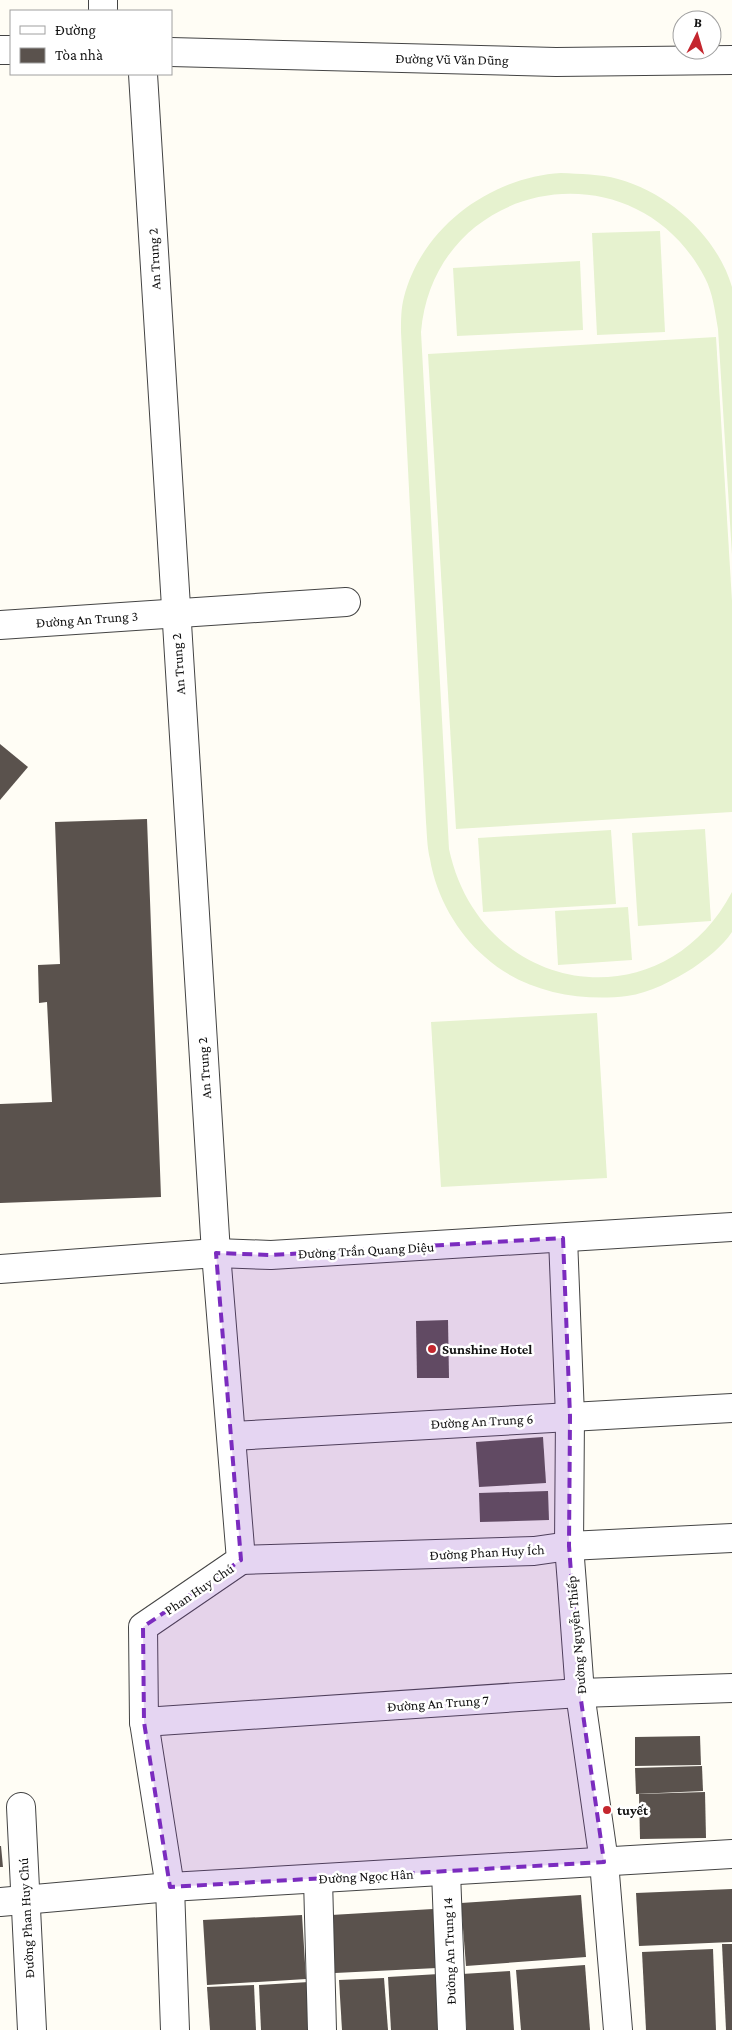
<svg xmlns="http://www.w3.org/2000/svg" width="732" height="2030" viewBox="0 0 732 2030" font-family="'Crimson Pro',serif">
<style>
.pitch{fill:#e6f2cf}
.building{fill:#5a524d}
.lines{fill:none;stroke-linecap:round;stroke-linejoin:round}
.minor-casing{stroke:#444;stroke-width:30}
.minor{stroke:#fff;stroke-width:28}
.marked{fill:#7b2cbf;fill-opacity:0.2;stroke:#7b2cbf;stroke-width:4;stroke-dasharray:10 6;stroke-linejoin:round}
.poi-dot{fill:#c4262e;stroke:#fff;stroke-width:2}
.labels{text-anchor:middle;stroke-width:5;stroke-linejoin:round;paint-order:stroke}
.street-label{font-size:14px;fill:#111;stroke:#fff}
.poi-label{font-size:14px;font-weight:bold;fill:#111;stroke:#fff;text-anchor:start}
</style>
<rect width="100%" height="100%" fill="#fffdf5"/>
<!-- pitch -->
<g class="pitch">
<path d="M561 173C580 174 600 174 618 179 669 193 717 236 732 287V555L718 329C715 312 713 293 705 278 634 141 434 180 421 332L449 849C480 995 661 1026 732 892V932C722 947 707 958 693 968 674 980 650 993 627 996 578 1002 522 991 485 957 457 933 436 896 430 859 427 847 427 834 426 822L401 332C401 320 401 308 404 297 422 227 491 177 561 173Z"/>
<polygon points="660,231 665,332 597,335 592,233"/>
<polygon points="580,261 583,330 457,336 453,268"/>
<polygon points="716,337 732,601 732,812 456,829 428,354"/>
<polygon points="705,829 711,921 638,926 632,833"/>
<polygon points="611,830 616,904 483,912 478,838"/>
<polygon points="628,907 632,960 558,965 555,911"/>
<polygon points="597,1013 607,1178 441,1187 431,1022"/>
</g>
<!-- building -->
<g class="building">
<polygon points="0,744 28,767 0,800"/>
<polygon points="147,819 161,1197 0,1203 0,1104 52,1102 47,1002 39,1003 38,965 60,964 55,822"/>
<polygon points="448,1320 449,1378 417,1378 416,1321"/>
<polygon points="543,1437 546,1483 479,1487 476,1442"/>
<polygon points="548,1491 549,1520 480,1522 479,1493"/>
<polygon points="700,1736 701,1765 635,1766 635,1737"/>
<polygon points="702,1766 703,1791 636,1794 635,1768"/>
<polygon points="705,1792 706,1838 640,1839 639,1794"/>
<polygon points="0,1846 1,1846 3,1867 0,1867"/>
<polygon points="732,1889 732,1942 639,1946 636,1893"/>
<polygon points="581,1895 586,1957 466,1966 461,1903"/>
<polygon points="433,1909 437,1968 335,1973 331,1915"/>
<polygon points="302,1915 306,1979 207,1985 203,1920"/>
<polygon points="722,1944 732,1944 732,2030 726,2030"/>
<polygon points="713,1949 716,2030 646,2030 642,1952"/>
<polygon points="585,1965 590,2030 521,2030 516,1970"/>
<polygon points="510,1971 514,2030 467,2030 462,1974"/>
<polygon points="439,1974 442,2030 391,2030 388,1977"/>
<polygon points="384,1978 388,2030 342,2030 339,1980"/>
<polygon points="309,1982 312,2030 261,2030 259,1985"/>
<polygon points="254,1985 256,2030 210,2030 207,1987"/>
</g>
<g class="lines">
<defs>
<g id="minor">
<polyline points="103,0 103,11"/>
<polyline points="0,50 11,50"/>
<polyline points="171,52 556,62 732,60"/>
<polyline points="143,74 216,1253 241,1560 143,1627 144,1722 170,1887 175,2030"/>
<polyline points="0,625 346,602"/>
<polyline points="563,1238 570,1416 569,1546 572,1584 580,1693 604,1862 618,2030"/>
<polyline points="0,1269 216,1253 271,1255 732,1227"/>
<polyline points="232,1436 732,1408"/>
<polyline points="241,1560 534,1551 569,1546 732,1538"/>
<polyline points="144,1722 580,1693 732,1688"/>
<polyline points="21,1807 32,2030"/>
<polyline points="446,1872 452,2030"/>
<polyline points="318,1879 322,2030"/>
<polyline points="0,1902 170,1887 732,1854"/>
</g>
</defs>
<!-- minor casing -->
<use href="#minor" class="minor-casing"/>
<!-- minor -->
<use href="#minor" class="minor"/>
</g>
<!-- marked area -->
<path class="marked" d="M563 1238 570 1416 569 1546 580 1693 604 1862 170 1887 144 1722 143 1627 241 1560 216 1253 271 1255Z"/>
<!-- markers -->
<g class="poi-dot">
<circle cx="432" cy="1349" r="5"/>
<circle cx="607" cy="1810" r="5"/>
</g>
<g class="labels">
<!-- street labels -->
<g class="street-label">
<text transform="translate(452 59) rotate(1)" y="5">Đường Vũ Văn Dũng</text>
<text transform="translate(154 259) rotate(-93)" y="5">An Trung 2</text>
<text transform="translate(87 619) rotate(-4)" y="5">Đường An Trung 3</text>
<text transform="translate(178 664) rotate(-94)" y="5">An Trung 2</text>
<text transform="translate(204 1068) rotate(-94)" y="5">An Trung 2</text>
<text transform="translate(366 1250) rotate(-3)" y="5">Đường Trần Quang Diệu</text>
<text transform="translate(482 1421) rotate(-3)" y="5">Đường An Trung 6</text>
<text transform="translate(487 1552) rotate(-3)" y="5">Đường Phan Huy Ích</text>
<text transform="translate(199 1589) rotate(-34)" y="5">Phan Huy Chú</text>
<text transform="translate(576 1635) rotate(-95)" y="5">Đường Nguyễn Thiếp</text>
<text transform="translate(438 1703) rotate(-4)" y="5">Đường An Trung 7</text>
<text transform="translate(366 1876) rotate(-3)" y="5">Đường Ngọc Hân</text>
<text transform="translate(26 1918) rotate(-93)" y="5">Đường Phan Huy Chú</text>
<text transform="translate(449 1951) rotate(-92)" y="5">Đường An Trung 14</text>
</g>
<!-- poi labels -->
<g class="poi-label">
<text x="442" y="1354">Sunshine Hotel</text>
<text x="617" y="1815">tuyết</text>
</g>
</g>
<!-- legend -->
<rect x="10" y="10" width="162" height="65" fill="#ffffff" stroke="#a0a0a0"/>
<rect x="20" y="26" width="25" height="8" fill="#ffffff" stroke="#a0a0a0"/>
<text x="55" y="35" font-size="15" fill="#111111">Đường</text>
<rect x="20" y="48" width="25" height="15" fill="#5a524d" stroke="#a0a0a0"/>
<text x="55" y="60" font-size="15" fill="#111111">Tòa nhà</text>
<!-- north arrow -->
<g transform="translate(697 35) rotate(5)"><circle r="24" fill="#ffffff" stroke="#a0a0a0"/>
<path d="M0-4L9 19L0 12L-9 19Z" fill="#c4262e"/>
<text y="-8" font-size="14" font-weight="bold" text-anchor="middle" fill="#111111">B</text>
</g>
</svg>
